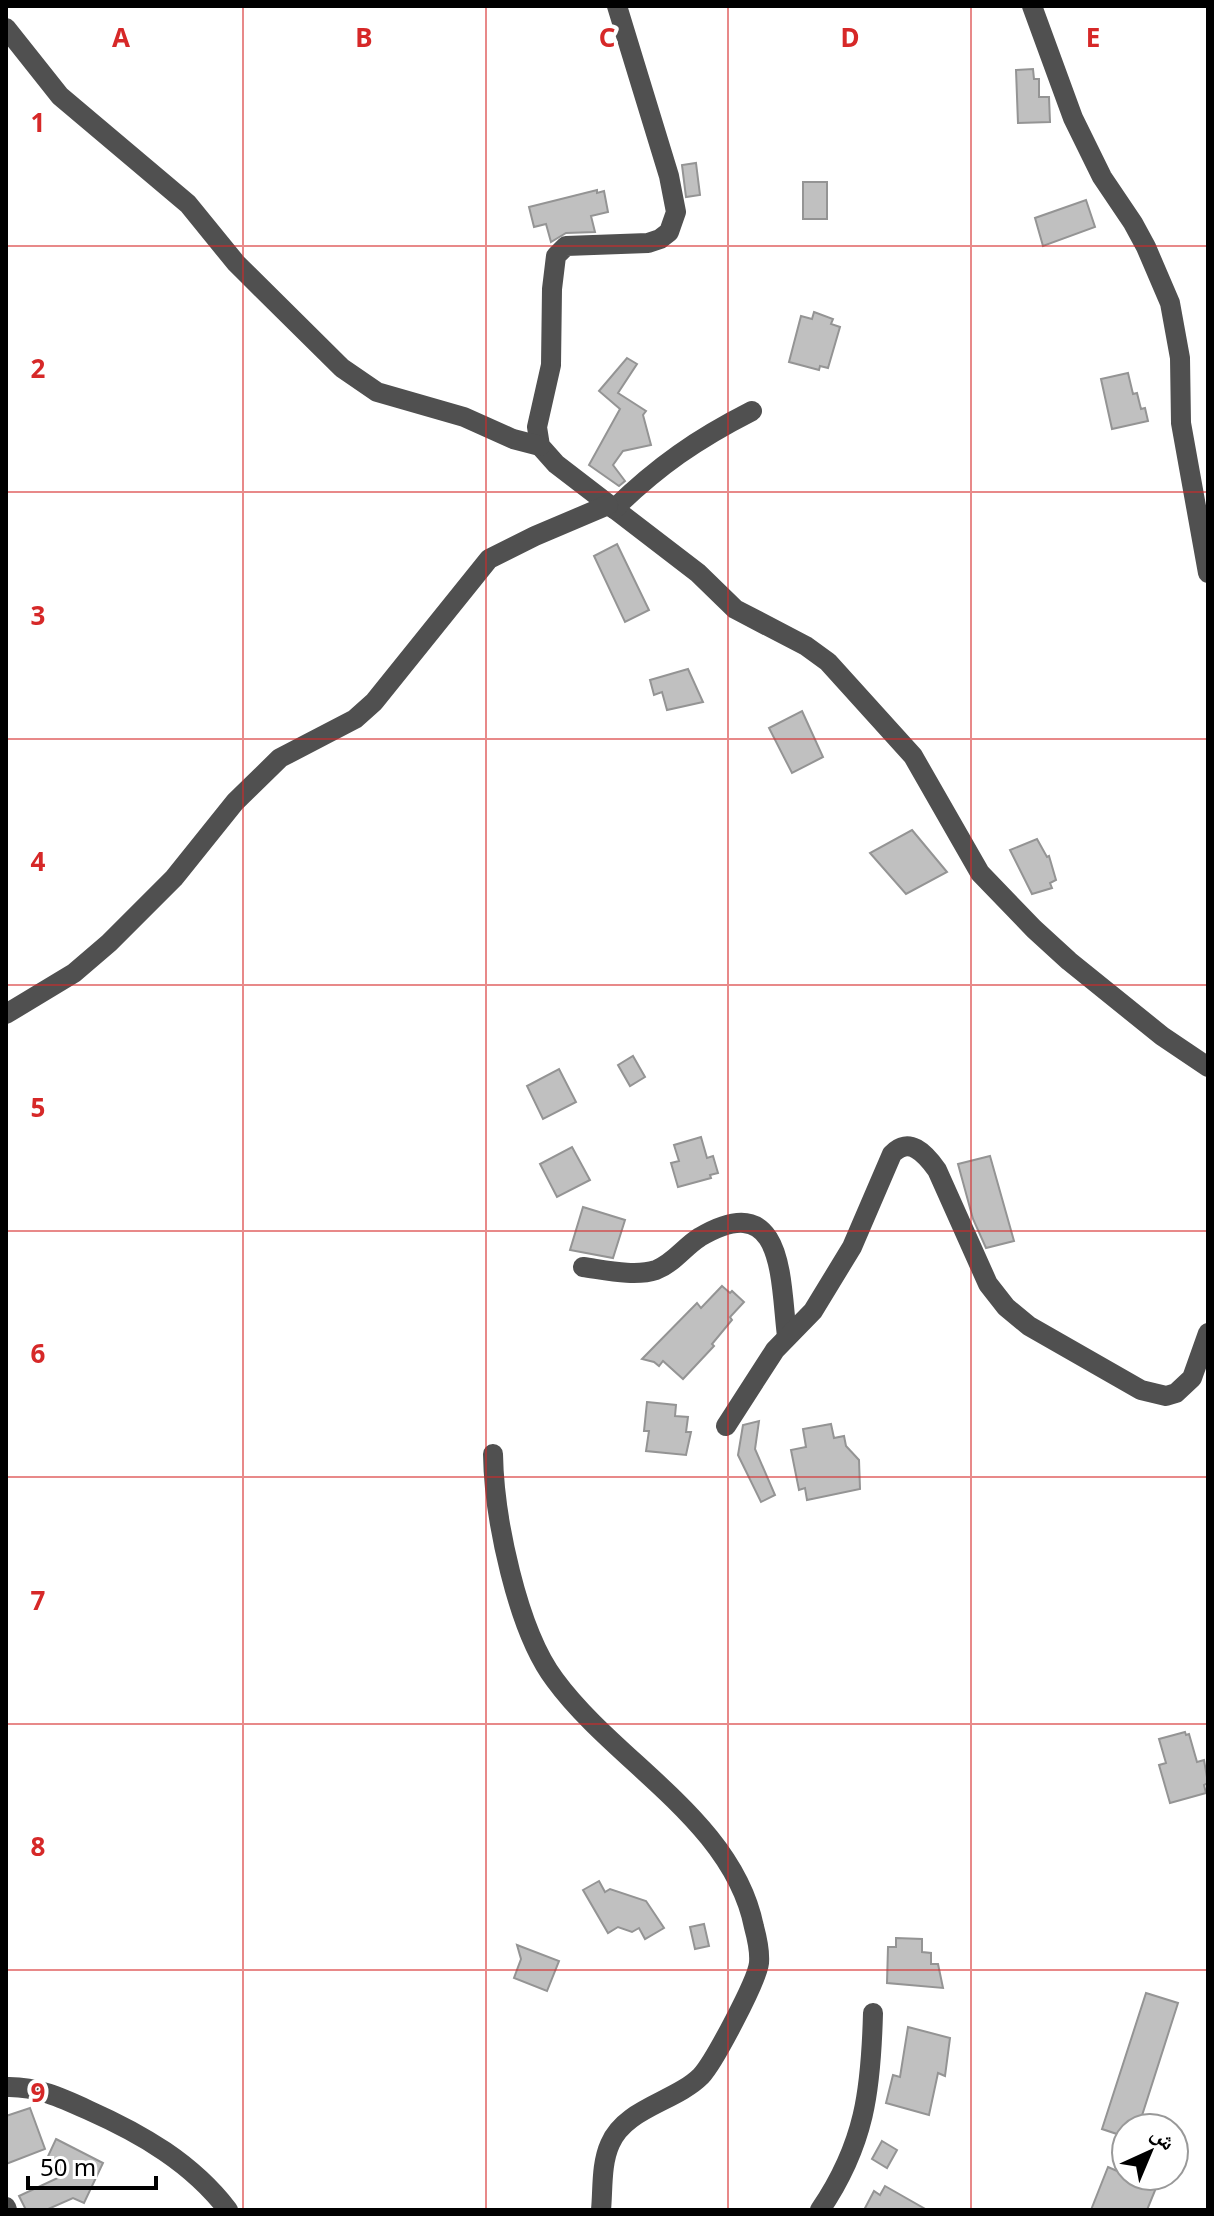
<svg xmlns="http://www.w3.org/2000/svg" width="1214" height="2216" viewBox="0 0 1214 2216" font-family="'Noto Sans','Noto Naskh Arabic',sans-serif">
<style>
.building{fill:#c0c0c0;stroke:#949494;stroke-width:2}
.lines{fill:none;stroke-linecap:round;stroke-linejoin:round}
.minor{stroke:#505050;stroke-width:20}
.grid{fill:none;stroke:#d62828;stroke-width:2;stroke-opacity:0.55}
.grid-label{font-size:26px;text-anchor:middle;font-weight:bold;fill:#d62828;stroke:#fff;stroke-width:8;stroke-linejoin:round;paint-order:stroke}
</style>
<rect width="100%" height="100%" fill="#fff"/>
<!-- building -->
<g class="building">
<polygon points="1033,69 1034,79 1039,79 1039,97 1049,97 1050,122 1018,123 1016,70"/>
<polygon points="696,163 700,195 686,197 682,165"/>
<rect x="803" y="182" width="24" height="37"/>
<polygon points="597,190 597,193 604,191 608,212 591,216 595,232 566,233 551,242 546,224 534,227 529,207"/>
<polygon points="1086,200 1095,227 1043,246 1035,218"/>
<polygon points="814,312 833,319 831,324 840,327 828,368 820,366 819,370 789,362 801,316 812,319"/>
<polygon points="627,358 637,364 618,393 646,411 643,415 651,445 623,451 613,465 625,481 619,486 589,465 620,409 599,391"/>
<polygon points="1128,373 1133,394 1137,393 1141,409 1145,408 1148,421 1112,429 1101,379"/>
<polygon points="617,544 649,610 625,622 594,556"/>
<polygon points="688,669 703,702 667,710 662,692 654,695 650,680"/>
<polygon points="802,711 823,757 792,773 769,728"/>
<polygon points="912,830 947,872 906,894 870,853"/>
<polygon points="1037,839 1047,857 1049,856 1056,880 1050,883 1052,888 1032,894 1010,850"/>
<polygon points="633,1056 645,1077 630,1086 618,1065"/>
<polygon points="559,1069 576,1102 543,1119 527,1086"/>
<polygon points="701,1137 707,1158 713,1156 718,1173 710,1175 711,1178 678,1187 671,1163 679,1161 674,1145"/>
<polygon points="572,1147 590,1180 557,1197 540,1164"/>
<polygon points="990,1156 1014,1241 986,1248 973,1219 958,1164"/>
<polygon points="583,1207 625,1220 613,1258 570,1250"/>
<polygon points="722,1286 730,1293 732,1291 744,1302 730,1317 732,1320 712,1344 714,1346 683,1379 663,1361 659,1366 654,1362 642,1359 697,1303 701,1308"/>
<polygon points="647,1402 676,1405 675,1416 688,1417 686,1432 691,1432 686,1455 646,1451 649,1431 644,1431"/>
<polygon points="759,1421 755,1449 775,1495 761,1502 738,1455 743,1425"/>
<polygon points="831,1424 834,1438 844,1436 846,1446 859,1460 860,1489 807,1500 805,1488 799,1490 791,1450 806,1447 803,1429"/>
<polygon points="1185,1732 1186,1735 1189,1734 1197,1762 1204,1760 1208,1783 1204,1785 1206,1793 1170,1803 1159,1765 1166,1763 1159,1739"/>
<polygon points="599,1881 605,1892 610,1889 646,1901 664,1928 645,1939 639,1928 632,1932 618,1927 608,1933 583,1890"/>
<polygon points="704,1924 709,1946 695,1949 690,1927"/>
<polygon points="896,1938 922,1939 922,1952 931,1953 931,1964 938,1964 943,1988 887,1983 888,1947 896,1947"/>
<polygon points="517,1945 559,1961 547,1991 514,1978 521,1959"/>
<polygon points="1146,1993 1178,2003 1138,2128 1126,2128 1126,2137 1102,2129"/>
<polygon points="908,2027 950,2038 945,2076 938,2073 929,2115 886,2103 893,2075 900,2077"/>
<polygon points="30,2108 45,2149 6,2164 6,2116"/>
<polygon points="56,2139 103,2163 84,2203 73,2198 46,2210 26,2210 19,2196 62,2176 43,2167"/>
<polygon points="882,2141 897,2150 887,2168 872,2159"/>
<polygon points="1108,2167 1156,2188 1147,2210 1091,2210"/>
<polygon points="885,2186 927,2210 864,2210 874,2191 880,2195"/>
</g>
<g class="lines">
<!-- minor -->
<g class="minor">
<polyline points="617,6 669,176 676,212 669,232 660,239 648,243 566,246 556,256 552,289 551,365 537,427 540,446 556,464 698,573 735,609 806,646 828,662 913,756 980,873 1034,929 1069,961 1162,1036 1208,1067"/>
<polyline points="1032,6 1073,118 1102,177 1133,223 1146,247 1170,303 1180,358 1181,423 1208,573"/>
<polyline points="6,28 60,96 188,204 236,263 342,368 377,392 464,417 513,439 540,446"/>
<path d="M614 509C658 466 697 439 752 411"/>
<polyline points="6,1014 74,973 109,943 174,878 235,802 280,758 355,719 374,702 489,559 535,536 608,505"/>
<path d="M583 1267C605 1270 635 1277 656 1270 674 1263 684 1247 700 1237 785 1187 780 1281 787 1336"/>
<path d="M726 1426 775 1350 813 1311 852 1247 892 1154C909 1136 925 1153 937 1170L988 1284 1006 1307 1029 1326 1141 1390 1166 1396 1176 1393 1192 1378 1208 1333"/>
<path d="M493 1454C494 1517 517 1630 555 1680 616 1763 733 1821 754 1927 757 1938 760 1951 759 1963 757 1981 714 2062 701 2076 675 2102 625 2108 610 2144 601 2164 603 2189 601 2210"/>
<path d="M6 2087C36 2086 62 2098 88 2110 142 2134 192 2163 228 2210"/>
<polyline points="6,2207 7,2210"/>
<path d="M820 2210C865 2144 871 2090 873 2013"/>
</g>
</g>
<!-- grid -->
<path class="grid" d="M243 6V2210M486 6V2210M728 6V2210M971 6V2210M6 246H1208M6 492H1208M6 739H1208M6 985H1208M6 1231H1208M6 1477H1208M6 1724H1208M6 1970H1208"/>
<g class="grid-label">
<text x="121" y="47">A</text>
<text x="364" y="47">B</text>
<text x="607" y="47">C</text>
<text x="850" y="47">D</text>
<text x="1093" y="47">E</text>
<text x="38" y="132">1</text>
<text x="38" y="378">2</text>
<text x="38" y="625">3</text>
<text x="38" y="871">4</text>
<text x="38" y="1117">5</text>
<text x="38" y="1363">6</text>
<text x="38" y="1610">7</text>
<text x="38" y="1856">8</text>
<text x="38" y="2102">9</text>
</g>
<!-- border -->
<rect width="1214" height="2216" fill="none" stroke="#000000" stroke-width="16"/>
<!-- north arrow -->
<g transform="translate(1150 2152) rotate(44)"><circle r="38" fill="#ffffff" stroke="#999999" stroke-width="2"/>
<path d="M0-6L14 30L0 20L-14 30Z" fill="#000000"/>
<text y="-12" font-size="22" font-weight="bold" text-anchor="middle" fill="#000000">ش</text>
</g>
<!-- scale -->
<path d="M28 2176v12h128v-12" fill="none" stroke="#000000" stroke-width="4"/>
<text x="40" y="2176" font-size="24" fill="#000000" stroke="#ffffff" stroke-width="6" paint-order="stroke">50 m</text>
</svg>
